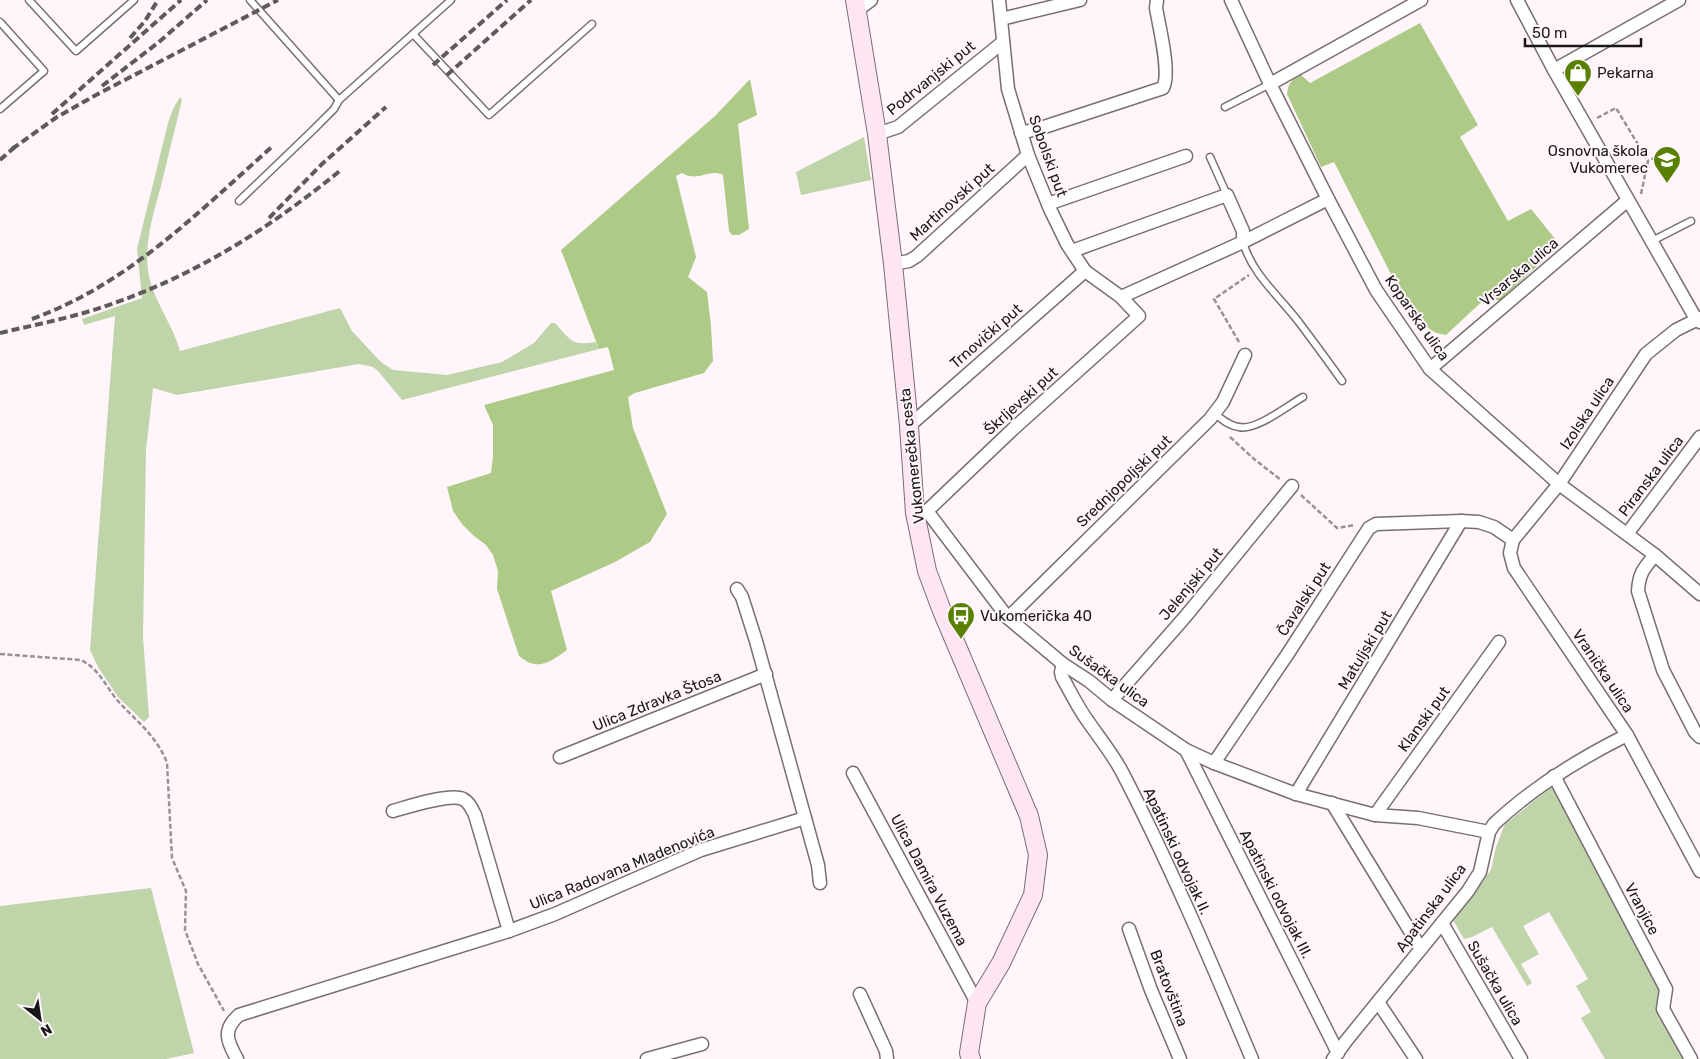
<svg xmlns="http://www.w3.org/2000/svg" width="1700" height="1059" viewBox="0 0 1700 1059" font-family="Rubik,sans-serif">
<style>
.green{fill:#bfd4a8}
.forest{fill:#adcb87}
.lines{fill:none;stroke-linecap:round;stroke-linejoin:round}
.lane-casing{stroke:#776f73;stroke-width:9}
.street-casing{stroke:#776f73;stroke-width:15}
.secondary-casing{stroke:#776f73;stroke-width:20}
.path{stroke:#989195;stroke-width:2.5;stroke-dasharray:5 2.5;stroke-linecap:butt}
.lane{stroke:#fff;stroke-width:6}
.street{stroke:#fff;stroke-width:12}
.secondary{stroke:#fee5f3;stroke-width:18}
.rail{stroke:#5e595c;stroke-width:4;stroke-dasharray:8 4;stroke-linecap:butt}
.labels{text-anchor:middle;stroke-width:4;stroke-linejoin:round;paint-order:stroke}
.poi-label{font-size:15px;fill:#1a1719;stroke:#fff5fa;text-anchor:start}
.street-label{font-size:15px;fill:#1a1719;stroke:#fff5fa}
</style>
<rect width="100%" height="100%" fill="#fff5fa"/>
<!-- green -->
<g class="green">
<path d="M180 97 182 100C175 129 168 157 161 186 153 215 143 246 149 276 154 301 173 325 180 351L340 308 352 331 381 362 393 370 447 375 502 362 534 343 551 323H555C571 340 571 346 596 342L599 349 402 400 378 371 373 367 359 364 177 395 153 388 146 450 143 637 149 717 144 722 118 697 98 667 90 650 115 316 84 325 82 319 142 298 137 249 168 123 173 109Z"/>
<polygon points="864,137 871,180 801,195 796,172"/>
<polygon points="1553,786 1661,989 1687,1059 1605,1059 1581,1018 1591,1012 1576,986 1588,979 1549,912 1523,926 1539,954 1521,964 1532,983 1527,986 1492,927 1472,937 1464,939 1453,920 1491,870 1496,847 1505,824"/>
<polygon points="151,888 194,1053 166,1059 0,1059 0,906"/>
</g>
<!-- forest -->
<g class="forest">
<path d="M1420 23 1478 125 1460 137 1508 221 1531 209 1560 245 1499 301 1488 296 1446 335 1436 333 1417 321 1400 292 1334 162 1321 167 1287 94C1288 83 1292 80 1300 74L1310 83Z"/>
<path d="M750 79 757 115 738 124 749 229 739 235H732L729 231 723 175C709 168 698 183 682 173L676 176 696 257 688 277 707 292 711 326 713 361 704 373 635 393 628 397 633 428 667 514 650 542 615 562 551 591 567 650C550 662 538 672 519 656L497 589 498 571 493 555 486 545 474 536 462 524 453 511 447 487 491 473 493 456V425L484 405 614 370 608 347 599 349 561 250 715 116Z"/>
</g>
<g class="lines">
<defs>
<g id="lane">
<polyline points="29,0 76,51 134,0"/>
<polyline points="250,0 339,100 451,0"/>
<polyline points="0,22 44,71 0,109"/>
<polyline points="413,34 489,115 592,24"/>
<polyline points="1225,107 1270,84"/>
<polyline points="1210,157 1227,195"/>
<polyline points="239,201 312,131 334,109 339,100"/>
<polyline points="1652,241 1691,221"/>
<path d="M1243 242C1252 274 1278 295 1298 321 1313 341 1328 361 1342 381"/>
<path d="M1215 414C1222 419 1229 426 1239 427 1256 431 1287 406 1303 397"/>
</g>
<g id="street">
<polyline points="1231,0 1270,84 1328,199 1376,290 1430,369 1559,484 1655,555 1700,594"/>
<polyline points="1517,0 1554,70 1696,319 1700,322"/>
<polyline points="855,12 871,0"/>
<polyline points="1001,19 1080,0"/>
<polyline points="1554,70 1679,0"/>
<polyline points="1270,84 1421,0"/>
<path d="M1021 133 1044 127 1163 88C1171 73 1159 26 1156 8L1157 0"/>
<polyline points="877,134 898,127 1003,42"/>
<polyline points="1048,204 1186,156"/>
<polyline points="1072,251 1227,195 1243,231 1243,242"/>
<polyline points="893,264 909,261 917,256 1028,155"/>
<polyline points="1121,297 1243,242 1328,199"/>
<polyline points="1430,369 1628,200"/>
<polyline points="909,426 1085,271"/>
<polyline points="927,511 1012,430 1139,316 1121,297 1085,271 1067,244 1050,209 1028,155 1008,89 999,0"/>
<polyline points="915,513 927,511 1008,618 1063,664 1089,681 1112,700 1186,750 1214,763 1296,794 1375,815 1418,818 1489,832"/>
<polyline points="1627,534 1700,437"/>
<polyline points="1513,540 1559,484 1646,354 1676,330 1700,318"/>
<path d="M1655 555C1644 568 1639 573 1638 591L1663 670 1695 732 1700 737"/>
<polyline points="737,589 742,597 756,641 818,865 820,883"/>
<polyline points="1008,618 1210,419 1223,402 1245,355"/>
<path d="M1063 664 1061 672 1062 677C1070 691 1077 706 1087 720 1098 736 1111 752 1121 770 1170 864 1211 962 1252 1059"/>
<polyline points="1112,700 1185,617 1292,486"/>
<polyline points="1186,750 1338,1053"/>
<polyline points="560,757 766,674"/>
<polyline points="1214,763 1289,652 1369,528 1376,524 1461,521 1479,522 1494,527 1513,540 1510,553 1514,568 1627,735 1700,871"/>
<polyline points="853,773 977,1003"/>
<polyline points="1554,776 1666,989 1663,1009 1691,1059"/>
<polyline points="1296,794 1461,521"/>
<polyline points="1332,803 1421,949"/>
<path d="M393 811C407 807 450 793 463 799 469 802 472 809 475 815L509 931"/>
<polyline points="1375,815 1499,642"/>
<polyline points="1442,923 1521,1059"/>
<polyline points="1129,929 1151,990 1180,1059"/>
<polyline points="860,994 886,1051 887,1059"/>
<polyline points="1378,1002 1416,1059"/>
<path d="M237 1059C227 1041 222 1030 239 1015L509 931 555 914 701 850 805 818"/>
<polyline points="647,1059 702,1044"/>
<path d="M1333 1059 1346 1041 1468 891 1480 872 1489 832 1494 824C1533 787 1579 759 1627 735"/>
</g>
<polyline id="secondary" points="855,0 877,134 893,264 909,426 915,513 927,571 942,611 1029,816 1038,855 1033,895 1001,963 977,1003 969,1053 971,1059"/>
</defs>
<!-- lane casing -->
<use href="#lane" class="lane-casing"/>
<!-- street casing -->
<use href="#street" class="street-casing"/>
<!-- secondary casing -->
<use href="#secondary" class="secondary-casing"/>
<!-- path -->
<g class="path">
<polyline points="1597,118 1616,108 1648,161"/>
<polyline points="1641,194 1648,161 1659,156"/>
<polyline points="1239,342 1214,299 1249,275"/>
<polyline points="1230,437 1254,459 1281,480"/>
<polyline points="1301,495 1337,528 1355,525"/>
<path d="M0 654 81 660C99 669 105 685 117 700 136 721 157 736 167 763L172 858 186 891 185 930 198 964 224 1011"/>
</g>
<!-- lane -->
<use href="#lane" class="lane"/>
<!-- street -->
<use href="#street" class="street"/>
<!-- secondary -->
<use href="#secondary" class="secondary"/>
<!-- rail -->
<g class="rail">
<polyline points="130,38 145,21 158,0"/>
<polyline points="433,65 507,0"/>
<polyline points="447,75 531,0"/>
<polyline points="102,86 159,42 207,0"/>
<polyline points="52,114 181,0"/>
<polyline points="12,149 57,117 96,95 278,0"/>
<polyline points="0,160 16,146"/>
<polyline points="269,218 322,164 386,107"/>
<path d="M32 319C130 283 197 213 274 145"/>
<path d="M0 333C34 325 70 318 103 307 195 276 267 230 341 170"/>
</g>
</g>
<!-- icons -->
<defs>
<symbol id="shop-pin" viewBox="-11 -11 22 30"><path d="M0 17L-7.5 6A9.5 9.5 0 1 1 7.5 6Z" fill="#598000" stroke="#fff5fa"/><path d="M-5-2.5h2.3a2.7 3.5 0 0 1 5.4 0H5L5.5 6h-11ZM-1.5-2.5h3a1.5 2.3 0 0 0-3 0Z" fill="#fff"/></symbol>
<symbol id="school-pin" viewBox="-11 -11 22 30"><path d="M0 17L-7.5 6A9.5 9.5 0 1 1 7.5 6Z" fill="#598000" stroke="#fff5fa"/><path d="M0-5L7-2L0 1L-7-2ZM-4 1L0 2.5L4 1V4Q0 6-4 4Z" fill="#fff"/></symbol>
<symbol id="bus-pin" viewBox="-11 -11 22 30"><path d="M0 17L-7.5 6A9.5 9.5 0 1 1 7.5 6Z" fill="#598000" stroke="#fff5fa"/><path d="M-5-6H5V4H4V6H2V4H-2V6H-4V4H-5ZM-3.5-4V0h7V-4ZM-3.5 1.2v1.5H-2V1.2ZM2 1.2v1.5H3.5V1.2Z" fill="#fff"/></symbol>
</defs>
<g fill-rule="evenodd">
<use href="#shop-pin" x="1562" y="57" width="32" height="43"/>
<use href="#school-pin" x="1651" y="144" width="32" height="43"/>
<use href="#bus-pin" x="945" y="600" width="32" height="43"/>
</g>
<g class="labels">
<!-- poi labels -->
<g class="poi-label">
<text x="1597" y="78">Pekarna</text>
<text x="1648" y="156" text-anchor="end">Osnovna škola<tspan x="1648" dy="17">Vukomerec</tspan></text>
<text x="980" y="621">Vukomerička 40</text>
</g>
<!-- street labels -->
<g class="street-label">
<text transform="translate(931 78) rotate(-39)" y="5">Podrvanjski put</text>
<text transform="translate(1048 156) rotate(70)" y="5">Sobolski put</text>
<text transform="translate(952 202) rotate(-42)" y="5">Martinovski put</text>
<text transform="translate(1519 272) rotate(-40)" y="5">Vrsarska ulica</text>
<text transform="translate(1417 318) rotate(55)" y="5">Koparska ulica</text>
<text transform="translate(986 336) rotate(-41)" y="5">Trnovički put</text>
<text transform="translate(1021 401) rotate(-42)" y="5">Škrljevski put</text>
<text transform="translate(1587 413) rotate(-56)" y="5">Izolska ulica</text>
<text transform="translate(912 456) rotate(-96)" y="5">Vukomerečka cesta</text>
<text transform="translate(1651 476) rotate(-53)" y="5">Piranska ulica</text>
<text transform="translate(1124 481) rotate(-44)" y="5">Srednjopoljski put</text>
<text transform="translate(1191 584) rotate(-50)" y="5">Jelenjski put</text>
<text transform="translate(1304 599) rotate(-57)" y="5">Čavalski put</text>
<text transform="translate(1365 650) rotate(-59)" y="5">Matuljski put</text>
<text transform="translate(1603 671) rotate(56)" y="5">Vranička ulica</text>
<text transform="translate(1109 676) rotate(36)" y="5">Sušačka ulica</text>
<text transform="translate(657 701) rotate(-22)" y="5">Ulica Zdravka Štosa</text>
<text transform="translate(1424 719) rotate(-54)" y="5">Klanski put</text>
<text transform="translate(1177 851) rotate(65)" y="5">Apatinski odvojak II.</text>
<text transform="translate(622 868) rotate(-22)" y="5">Ulica Radovana Mladenovića</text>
<text transform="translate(929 880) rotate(62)" y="5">Ulica Damira Vuzema</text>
<text transform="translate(1276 894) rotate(63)" y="5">Apatinski odvojak III.</text>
<text transform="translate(1431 908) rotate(-53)" y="5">Apatinska ulica</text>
<text transform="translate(1642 909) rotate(62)" y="5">Vranjice</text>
<text transform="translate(1495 983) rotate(60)" y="5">Sušačka ulica</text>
<text transform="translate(1169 988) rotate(69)" y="5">Bratovština</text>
</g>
</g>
<!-- north arrow -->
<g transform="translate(40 1019) rotate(150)" stroke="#fff5fa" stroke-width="4" paint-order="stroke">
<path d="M0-4L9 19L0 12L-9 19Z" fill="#1a1719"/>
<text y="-8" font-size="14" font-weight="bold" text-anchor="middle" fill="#1a1719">N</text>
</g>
<!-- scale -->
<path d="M1525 38v8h116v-8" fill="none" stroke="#1a1719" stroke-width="2.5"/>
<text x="1532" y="38" font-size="15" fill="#1a1719" stroke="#fff5fa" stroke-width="4" paint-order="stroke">50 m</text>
</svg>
